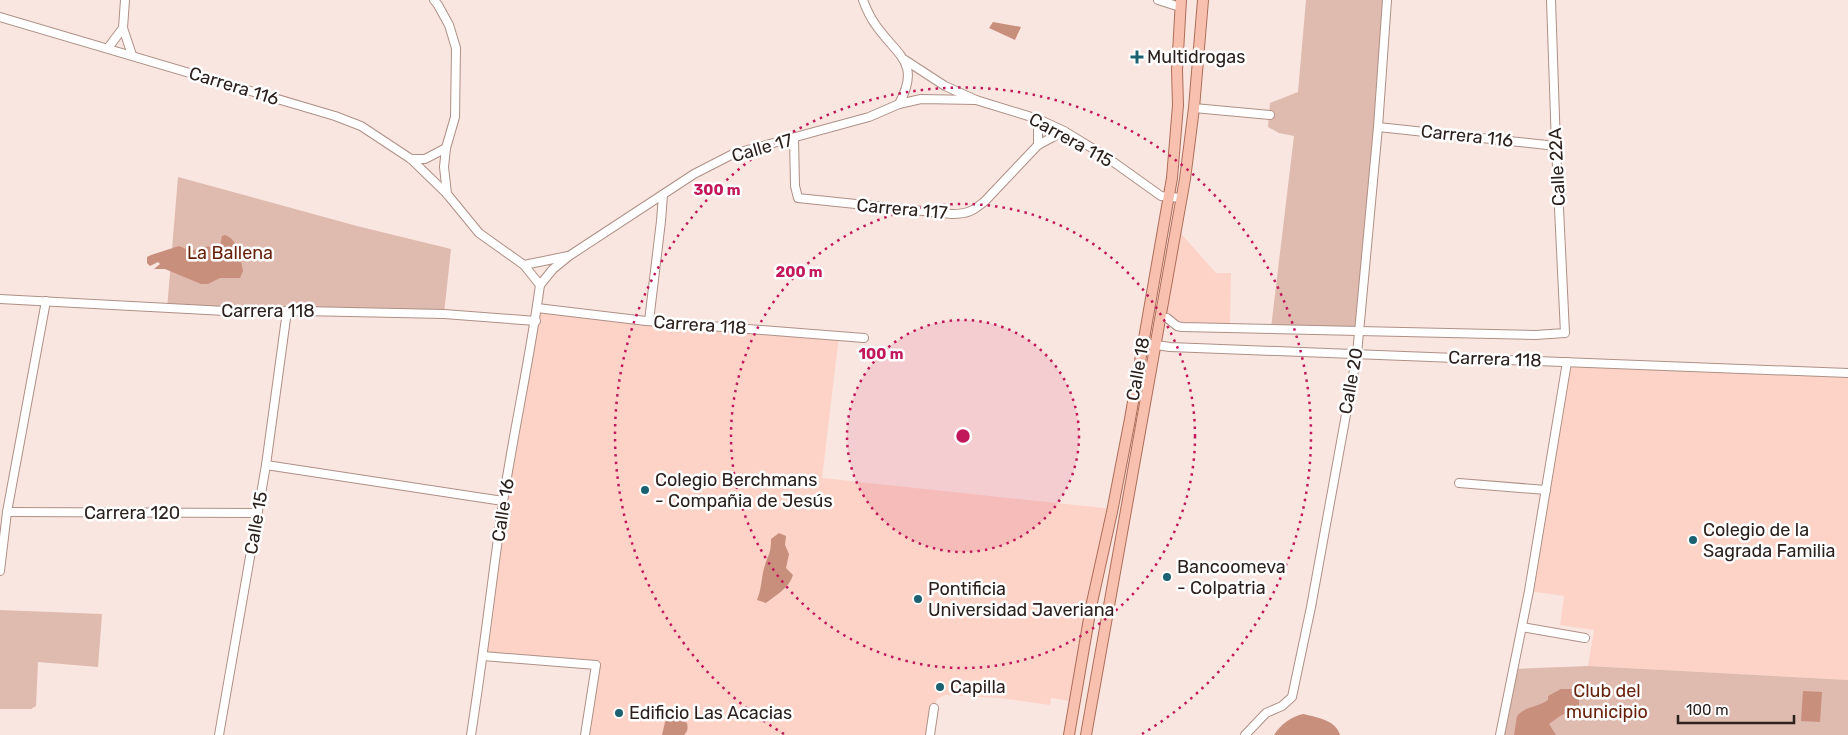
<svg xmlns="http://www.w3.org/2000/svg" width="1848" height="735" viewBox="0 0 1848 735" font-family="Rubik,sans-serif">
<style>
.built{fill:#fdd3c7}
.green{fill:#dfbaae}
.water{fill:#c98f7d}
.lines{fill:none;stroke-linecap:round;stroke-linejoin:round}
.minor-casing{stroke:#ae9086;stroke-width:10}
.major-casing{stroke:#ae6d59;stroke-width:12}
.minor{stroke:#fff;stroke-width:8}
.major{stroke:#f8c0af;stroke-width:10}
.ring{fill:none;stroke:#c2185b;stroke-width:2.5;stroke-dasharray:2.5 5}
.poi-dot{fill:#1b6172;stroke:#fff;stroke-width:2}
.labels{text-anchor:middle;stroke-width:5;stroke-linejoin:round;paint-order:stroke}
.poi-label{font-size:18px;fill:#2d211d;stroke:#fff;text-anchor:start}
.street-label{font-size:18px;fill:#2d211d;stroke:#fff}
.park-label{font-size:18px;fill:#68220b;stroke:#fff}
.centre{fill:#c2185b;stroke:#fff;stroke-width:2.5}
.ring-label{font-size:15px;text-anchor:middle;font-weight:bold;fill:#c2185b;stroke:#fff;stroke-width:5;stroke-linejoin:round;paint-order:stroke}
</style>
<rect width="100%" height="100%" fill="#fae6e0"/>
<!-- built -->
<g class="built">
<polygon points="1176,228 1216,273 1231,273 1230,328 1172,322 1162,309"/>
<polygon points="537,308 839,336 822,478 1113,509 1075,702 1051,698 1050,705 999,698 945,695 937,699 934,708 930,735 585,735 596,665 483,656"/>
<polygon points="1567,362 1848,373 1848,680 1588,666 1594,630 1560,625 1564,596 1529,591"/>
</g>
<!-- green -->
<g class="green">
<polygon points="1306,0 1387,0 1359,331 1271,328 1294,136 1279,133 1268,127 1270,103 1298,92"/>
<polygon points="178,177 357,226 451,249 444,314 167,309"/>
<polygon points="0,610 102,614 98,667 38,662 36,706 31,709 0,709"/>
<polygon points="1588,666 1848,680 1848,735 1500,735 1514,669"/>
</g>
<!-- water -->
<g class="water">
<polygon points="993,22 1021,27 1015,40 989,28"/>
<path d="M225 235C239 240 240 258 243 271L240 278H220L208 284H201L165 269H154L160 264 158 262 150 266 147 263V257L151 255 179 246 191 251 201 247 220 246 222 236Z"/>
<path d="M779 533 786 536 785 545 789 554 786 568 793 575C790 587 775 596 766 603L757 600C762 589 761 577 765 565 769 553 771 553 771 539Z"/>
<path d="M1561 689H1579V707L1560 716 1549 724 1556 735H1514L1517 716C1527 705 1537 708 1548 700V696Z"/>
<polygon points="1803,691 1822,692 1820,722 1801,721"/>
<path d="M1303 714C1316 717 1336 720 1340 735H1274C1281 724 1291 717 1303 714Z"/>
<path d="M671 718 681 719 687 723C688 728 688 731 684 735H662L665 722Z"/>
</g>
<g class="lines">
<defs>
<g id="minor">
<polyline points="125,0 123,28 132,55"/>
<polyline points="434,0 438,5 449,25 456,48 455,117 446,148 444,167 447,194"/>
<path d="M863 0C866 8 870 17 875 24 896 55 922 62 899 104"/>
<polyline points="1158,0 1180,7"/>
<polyline points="0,17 335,116 361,126 411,159 447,194 479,233 524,265 540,285"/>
<polyline points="108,48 123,28"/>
<polyline points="905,60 945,86 976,100 1038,119 1064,131 1105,156 1161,196 1181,198"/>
<polyline points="1194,108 1270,115"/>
<polyline points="1038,119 1038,145"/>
<polyline points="1378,127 1556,146"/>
<path d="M794 138 795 186 798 198 952 214C968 214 973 211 985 201L1038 145 1064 131"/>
<polyline points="411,159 425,159 446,148"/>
<polyline points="524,265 568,256"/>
<polyline points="540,285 553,269 569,256 694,174 733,154 869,117 899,104 921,99 976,100"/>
<polyline points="0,299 244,312 302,311 444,314 536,321"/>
<polyline points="537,308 646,321 864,338"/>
<polyline points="1167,318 1177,326 1182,327 1535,335 1565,333 1556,146 1551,0"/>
<polyline points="649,321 661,221 663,195"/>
<polyline points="1142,343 1170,347 1848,373"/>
<polyline points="266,465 503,501"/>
<polyline points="1459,483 1546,490"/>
<polyline points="7,512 257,513"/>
<polyline points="0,571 7,512 46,301"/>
<polyline points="1522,627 1585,638"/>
<polyline points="483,656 596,665 585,735"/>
<polyline points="219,735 266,465 287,311"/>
<path d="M471 735C483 658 492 580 503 502 514 430 530 358 540 285"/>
<polyline points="930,735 934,708"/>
<polyline points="1245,735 1266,713 1282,706 1292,697 1311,607 1357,354 1378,127 1387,0"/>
<polyline points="1500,735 1529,591 1567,362"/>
</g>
<g id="major">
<polyline points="1069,735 1091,607 1112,512 1130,419 1172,178 1178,105 1177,70 1181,0"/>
<polyline points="1086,735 1185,179 1194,108 1203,0"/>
</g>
</defs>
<!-- minor casing -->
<use href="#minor" class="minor-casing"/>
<!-- major casing -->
<use href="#major" class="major-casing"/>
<!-- minor -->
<use href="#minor" class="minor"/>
<!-- major -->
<use href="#major" class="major"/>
</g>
<!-- distance rings -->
<circle cx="963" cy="436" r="116" fill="#c2185b" fill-opacity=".12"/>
<g class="ring">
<circle cx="963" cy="436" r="116"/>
<circle cx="963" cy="436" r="232"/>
<path d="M784 734A348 348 0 1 1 1142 734"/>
</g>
<!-- markers -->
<g class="poi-dot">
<path d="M1134.5 49.5h5v5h5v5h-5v5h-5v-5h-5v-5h5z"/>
<circle cx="645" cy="490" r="5"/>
<circle cx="1693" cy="540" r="5"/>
<circle cx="1167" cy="577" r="5"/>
<circle cx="918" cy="599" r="5"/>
<circle cx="940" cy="687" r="5"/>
<circle cx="619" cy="713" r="5"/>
</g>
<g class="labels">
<!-- poi labels -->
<g class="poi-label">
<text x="1147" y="63">Multidrogas</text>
<text x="655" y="486">Colegio Berchmans<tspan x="655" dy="21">- Compañia de Jesús</tspan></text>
<text x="1703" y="536">Colegio de la<tspan x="1703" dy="21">Sagrada Familia</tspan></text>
<text x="1177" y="573">Bancoomeva<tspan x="1177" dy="21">- Colpatria</tspan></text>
<text x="928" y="595">Pontificia<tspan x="928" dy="21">Universidad Javeriana</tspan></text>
<text x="950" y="693">Capilla</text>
<text x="629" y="719">Edificio Las Acacias</text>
</g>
<!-- street labels -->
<g class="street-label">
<text transform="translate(234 86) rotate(17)" y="6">Carrera 116</text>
<text transform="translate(1467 136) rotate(6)" y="6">Carrera 116</text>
<text transform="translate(1071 140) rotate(29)" y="6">Carrera 115</text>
<text transform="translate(762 148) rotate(-16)" y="6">Calle 17</text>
<text transform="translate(1557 167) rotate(-93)" y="6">Calle 22A</text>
<text transform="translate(902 209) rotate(5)" y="6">Carrera 117</text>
<text x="268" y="317">Carrera 118</text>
<text transform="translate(700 325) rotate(4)" y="6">Carrera 118</text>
<text transform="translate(1495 359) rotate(2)" y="6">Carrera 118</text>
<text transform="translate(1138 369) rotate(-80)" y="6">Calle 18</text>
<text transform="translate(1351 381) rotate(-80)" y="6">Calle 20</text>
<text transform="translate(503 510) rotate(-81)" y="6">Calle 16</text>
<text x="132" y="519">Carrera 120</text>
<text transform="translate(256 523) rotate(-80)" y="6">Calle 15</text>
</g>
<!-- park labels -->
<g class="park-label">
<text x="230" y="259">La Ballena</text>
<text x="1607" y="697">Club del<tspan x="1607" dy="21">municipio</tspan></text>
</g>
</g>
<circle cx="963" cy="436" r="8" class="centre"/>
<g class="ring-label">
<text x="717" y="195">300 m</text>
<text x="799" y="277">200 m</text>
<text x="881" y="359">100 m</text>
</g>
<!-- scale -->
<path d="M1678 715v8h116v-8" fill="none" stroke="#2d211d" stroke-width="2.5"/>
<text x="1686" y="715" font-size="15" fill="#2d211d" stroke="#ffffff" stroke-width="4" paint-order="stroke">100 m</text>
</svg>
